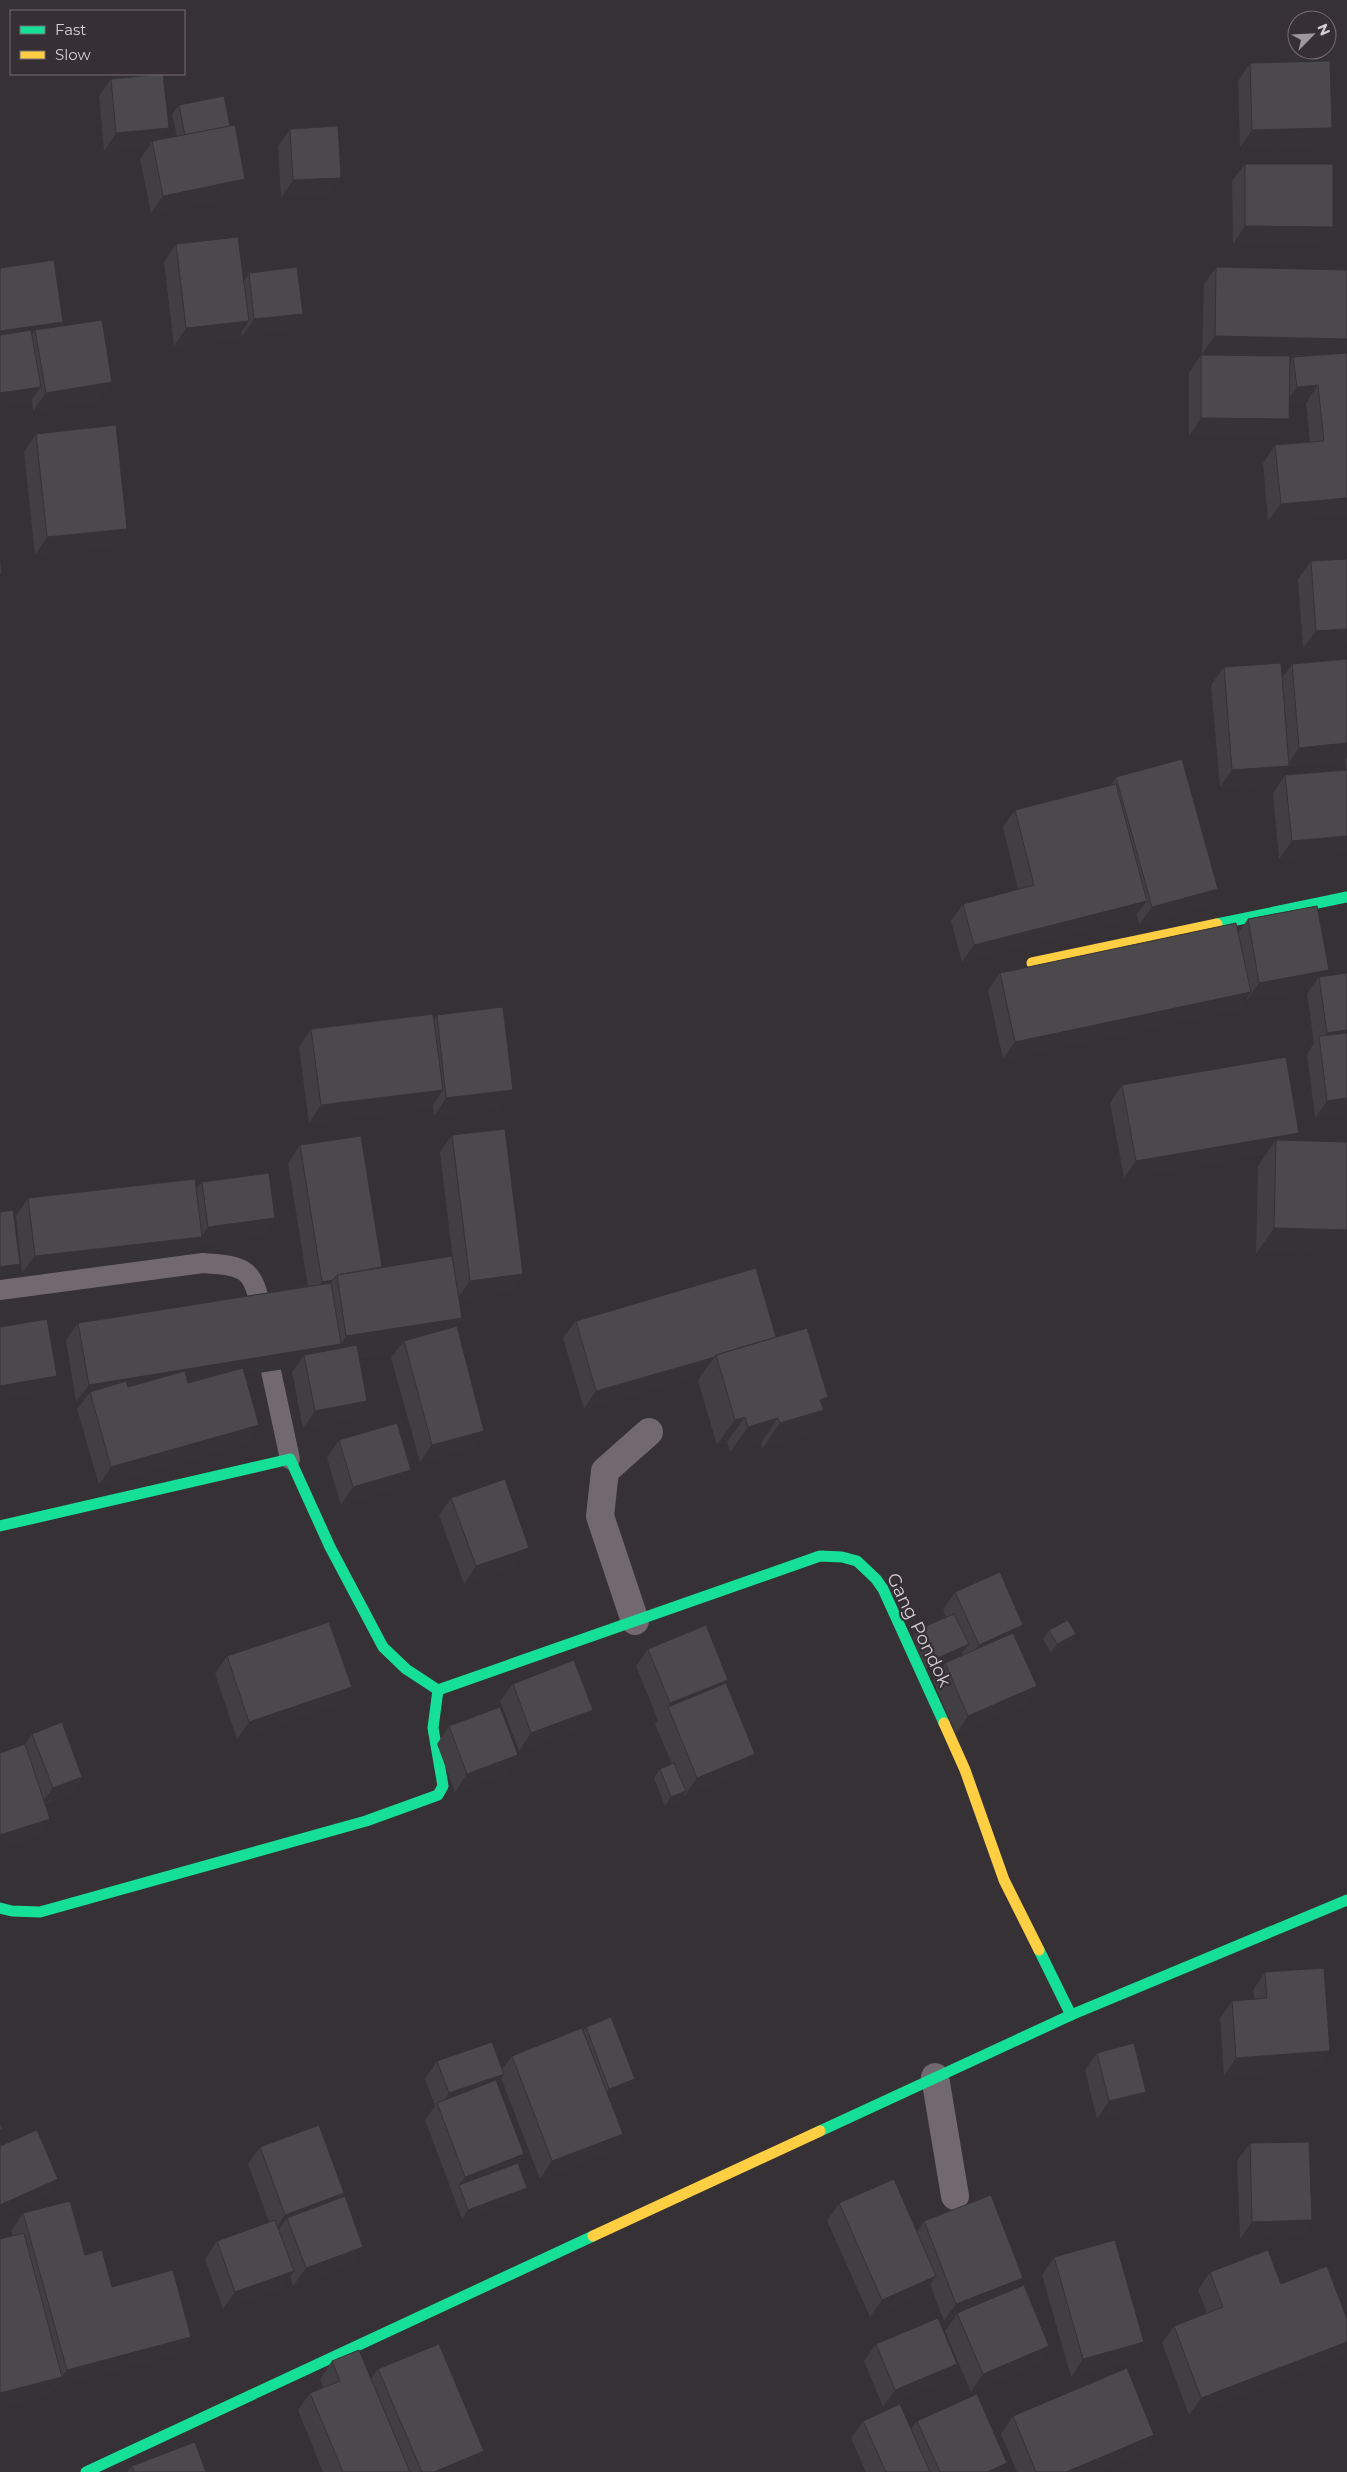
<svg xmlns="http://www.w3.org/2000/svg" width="1347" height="2472" viewBox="0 0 1347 2472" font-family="Montserrat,sans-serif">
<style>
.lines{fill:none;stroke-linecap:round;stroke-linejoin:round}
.lane{stroke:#716870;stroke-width:20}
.street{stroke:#716870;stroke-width:28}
.fast{stroke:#16e098;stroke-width:11}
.slow{stroke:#ffcf43;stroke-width:11}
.wall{fill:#413f41}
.shaded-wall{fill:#353335}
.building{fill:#4c494c;stroke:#353335}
.labels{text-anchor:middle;stroke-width:4.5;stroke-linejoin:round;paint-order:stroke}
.street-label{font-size:18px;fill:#d5cfd4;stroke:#372f36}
</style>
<rect width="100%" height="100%" fill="#353135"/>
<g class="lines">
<!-- lane -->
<g class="lane">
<path d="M0 1290 203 1263C244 1266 253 1267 261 1309"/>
<polyline points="271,1371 290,1459"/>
</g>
<!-- street -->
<g class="street">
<polyline points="635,1621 600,1516 605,1471 649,1432"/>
<polyline points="935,2077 955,2196"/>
</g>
<!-- fast -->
<g class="fast">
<polyline points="1217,924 1347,897"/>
<polyline points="0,1526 290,1459 330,1547 383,1647 406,1669 438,1690"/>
<polyline points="438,1690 820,1556 842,1557 857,1561 876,1579 883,1589 944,1723"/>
<polyline points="0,1908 12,1911 40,1912 366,1821 438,1795 443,1786 433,1728 438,1690"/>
<polyline points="1039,1950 1071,2015"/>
<polyline points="820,2131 1071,2015 1347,1900"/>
<polyline points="86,2472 593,2236"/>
</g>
<!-- slow -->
<g class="slow">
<polyline points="1032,963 1217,924"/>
<polyline points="944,1723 965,1770 1004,1880 1039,1950"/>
<polyline points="593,2236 820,2131"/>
</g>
</g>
<!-- wall -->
<g class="wall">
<polygon points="1250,63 1320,145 1240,147 1238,81"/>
<polygon points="111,79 160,140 177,137 172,114 179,105 230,126 245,179 233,197 151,213 140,159 149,146 104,151 99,96"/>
<polygon points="290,129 329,195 281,198 278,146"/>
<polygon points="1245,164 1333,227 1321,244 1233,244 1232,181"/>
<polygon points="176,244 244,281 249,273 291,331 242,337 241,332 237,339 174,346 164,262"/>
<polygon points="1216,267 1347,270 1347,515 1268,521 1263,463 1275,445 1310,442 1306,403 1290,404 1277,436 1189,436 1189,373 1201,355 1290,362 1293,357 1309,356 1202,354 1204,284"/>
<polygon points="0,268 63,322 60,327 100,400 33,411 32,400 28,404"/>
<polygon points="36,434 127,529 115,546 35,555 24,452"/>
<polygon points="1311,561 1347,645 1303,648 1298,579"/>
<polygon points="1347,659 1347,852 1279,859 1273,793 1285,775 1346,770 1345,760 1289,765 1277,783 1220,787 1211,685 1224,667 1282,678 1292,664"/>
<polygon points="1116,777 1206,906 1139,925 1137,915 1134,918 962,962 951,921 963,904 1018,889 1003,827 1015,810 1110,786"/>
<polygon points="1248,919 1324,976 1347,1114 1315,1118 1307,1054 1314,1043 1307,994 1311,988 1247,1000 1247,998 1239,1009 1003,1059 988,990 1000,973 1238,933"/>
<polygon points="437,1015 501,1108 434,1116 433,1105 431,1108 309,1123 299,1047 311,1029 434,1019"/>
<polygon points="1122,1085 1299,1133 1294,1141 1347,1142 1256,1254 1258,1166 1266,1154 1124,1178 1110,1103"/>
<polygon points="452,1135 523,1274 511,1292 459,1298 462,1318 456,1327 484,1431 472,1448 420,1462 391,1358 396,1351 359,1357 355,1419 303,1428 292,1372 296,1367 245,1375 259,1425 247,1443 99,1485 77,1409 83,1401 76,1402 66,1340 78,1323 308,1286 288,1163 300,1145 382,1267 455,1278 440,1152"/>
<polygon points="202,1182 275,1218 263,1236 197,1244 190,1254 22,1273 16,1216 28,1198 196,1189"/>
<polygon points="576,1321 776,1337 828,1397 822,1405 806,1435 762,1449 761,1443 730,1452 727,1442 717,1445 698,1381 702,1374 584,1409 563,1338"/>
<polygon points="339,1440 399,1487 341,1505 327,1458"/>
<polygon points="451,1498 517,1565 464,1584 439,1515"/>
<polygon points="955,1592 1023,1625 1015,1637 1025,1704 956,1734 933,1681 945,1663 963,1655 962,1653 926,1669 913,1638 919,1629 946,1617 943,1610"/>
<polygon points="1049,1630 1076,1634 1069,1643 1051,1653 1043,1639"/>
<polygon points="648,1649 728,1680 726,1683 755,1754 743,1772 684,1796 684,1794 680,1800 665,1806 654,1778 660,1769 672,1764 655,1724 658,1720 636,1666"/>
<polygon points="227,1656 352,1687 339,1704 237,1739 215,1674"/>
<polygon points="513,1684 593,1710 581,1727 519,1751 500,1701"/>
<polygon points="449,1726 518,1755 506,1773 455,1792 437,1744"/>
<polygon points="32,1734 82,1777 70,1794 45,1804 50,1819 38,1836 0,1849 0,1753 25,1744"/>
<polygon points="1265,1972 1318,2069 1224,2076 1220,2018 1232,2001 1254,1999 1253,1990"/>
<polygon points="586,2027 622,2096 610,2101 623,2134 611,2152 540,2179 501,2078 497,2084 524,2154 518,2163 521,2197 462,2219 425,2120 435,2106 425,2079 437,2061 502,2069 512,2056 583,2031"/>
<polygon points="1097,2053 1146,2092 1134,2110 1097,2119 1085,2070"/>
<polygon points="1250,2143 1312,2220 1300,2237 1240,2239 1237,2161"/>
<polygon points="260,2147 344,2193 341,2198 363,2247 351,2264 293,2286 290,2276 281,2288 223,2309 205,2259 217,2241 269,2222 248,2164"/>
<polygon points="839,2203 917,2232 924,2221 1023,2278 1016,2288 1049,2346 1037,2364 971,2392 945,2331 955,2317 944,2321 930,2284 924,2293 870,2317 827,2221"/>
<polygon points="23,2213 85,2255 112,2287 191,2337 179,2354 54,2387 49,2394 0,2407 0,2239 13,2236 11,2231"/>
<polygon points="1054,2257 1144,2342 1131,2360 1071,2377 1042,2275"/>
<polygon points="1210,2272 1281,2284 1347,2319 1347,2349 1342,2356 1189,2415 1162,2343 1174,2326 1207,2313 1198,2290"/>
<polygon points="876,2344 957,2364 944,2381 883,2407 864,2361"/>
<polygon points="332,2361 371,2379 378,2369 472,2468 464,2472 323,2472 298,2410 310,2393 323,2387 320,2379"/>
<polygon points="1013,2416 1154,2435 1142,2452 1096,2472 1017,2472 1001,2434"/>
<polygon points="863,2421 911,2429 917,2421 1001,2472 866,2472 851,2438"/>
<polygon points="132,2466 206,2472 127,2472"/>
</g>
<!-- shaded-wall -->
<g class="shaded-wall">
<polygon points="169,128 156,145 152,141 149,146 104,151 116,133"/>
<polygon points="1332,128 1320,145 1240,147 1252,130"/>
<polygon points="341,178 329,195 281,198 293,180"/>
<polygon points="245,179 233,197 151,213 163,196"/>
<polygon points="1245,226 1333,227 1321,244 1233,244"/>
<polygon points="303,314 291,331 242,337 254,319"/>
<polygon points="249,321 237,339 174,346 186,328"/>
<polygon points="63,322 51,339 35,330 27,342 0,346 0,331"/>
<polygon points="1215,336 1347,339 1347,356 1202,354"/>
<polygon points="112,382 100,400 33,411 46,393"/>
<polygon points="1318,385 1306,403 1285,404 1297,387"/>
<polygon points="41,387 28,404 0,409 0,393"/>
<polygon points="1201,418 1289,419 1277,436 1189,436"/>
<polygon points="1347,498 1347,515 1268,521 1281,504"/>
<polygon points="127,529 115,546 35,555 47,537"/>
<polygon points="1347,629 1347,645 1303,648 1316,631"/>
<polygon points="1347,743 1347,757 1345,760 1287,765 1299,748"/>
<polygon points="1289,766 1277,783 1220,787 1232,770"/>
<polygon points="1347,836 1347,852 1279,859 1292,841"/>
<polygon points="1218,889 1206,906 1139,925 1152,907"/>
<polygon points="1147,901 1134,918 962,962 974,945"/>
<polygon points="1329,970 1320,982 1319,977 1311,988 1247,1000 1259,983"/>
<polygon points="1251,992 1239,1009 1003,1059 1015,1042"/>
<polygon points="1347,1030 1347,1045 1320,1043 1327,1033"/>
<polygon points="443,1090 431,1108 309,1123 321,1105"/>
<polygon points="513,1090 501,1108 434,1116 446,1098"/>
<polygon points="1347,1098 1347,1114 1315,1118 1327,1101"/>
<polygon points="1299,1133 1287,1151 1276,1140 1266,1154 1124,1178 1136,1161"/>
<polygon points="275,1218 263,1236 197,1244 190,1254 22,1273 35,1256 201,1237 208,1227"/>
<polygon points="1274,1228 1347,1230 1347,1256 1256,1254"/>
<polygon points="20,1264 14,1273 0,1275 0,1267"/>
<polygon points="523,1274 511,1292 458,1298 470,1281"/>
<polygon points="333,1280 321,1297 310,1299 322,1282"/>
<polygon points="462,1318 444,1343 404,1341 396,1351 306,1365 304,1355 296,1367 92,1400 90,1392 83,1401 76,1402 89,1385 341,1344 346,1336"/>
<polygon points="715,1357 702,1374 584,1409 596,1391"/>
<polygon points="57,1376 45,1393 0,1401 0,1386"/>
<polygon points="828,1397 818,1411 824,1410 806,1435 762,1449 780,1423 820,1400"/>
<polygon points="367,1401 355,1419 303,1428 315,1411"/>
<polygon points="745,1417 727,1442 717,1445 735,1420"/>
<polygon points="778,1418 761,1443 730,1452 748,1427"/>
<polygon points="259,1425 247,1443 99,1485 111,1467"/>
<polygon points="484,1431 472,1448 420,1462 432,1445"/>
<polygon points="411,1470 399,1487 341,1505 353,1487"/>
<polygon points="529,1548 517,1565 464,1584 476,1566"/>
<polygon points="1023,1625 1011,1642 967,1662 979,1645"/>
<polygon points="1076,1634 1069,1643 1051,1653 1057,1644"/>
<polygon points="969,1644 962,1653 926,1669 933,1660"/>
<polygon points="728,1680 716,1697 668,1707 670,1703"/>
<polygon points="1037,1686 1025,1704 956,1734 968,1716"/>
<polygon points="352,1687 339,1704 237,1739 249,1722"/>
<polygon points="593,1710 581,1727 519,1751 531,1733"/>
<polygon points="755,1754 743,1772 684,1796 697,1778"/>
<polygon points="518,1755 506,1773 455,1792 467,1774"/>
<polygon points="82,1777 70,1794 40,1805 53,1788"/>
<polygon points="686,1791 680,1800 665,1806 671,1797"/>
<polygon points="50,1819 38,1836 0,1849 0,1835"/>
<polygon points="1330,2051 1318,2069 1224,2076 1236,2058"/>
<polygon points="504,2074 492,2091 439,2108 449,2093"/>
<polygon points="635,2079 622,2096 597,2106 609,2089"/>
<polygon points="1146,2092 1134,2110 1097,2119 1109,2101"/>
<polygon points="623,2134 611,2152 540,2179 552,2161"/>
<polygon points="524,2154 512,2171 459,2185 465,2177"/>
<polygon points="58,2179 46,2197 0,2217 0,2205"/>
<polygon points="527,2188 521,2197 462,2219 468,2210"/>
<polygon points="344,2193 332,2210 287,2218 278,2231 273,2233 285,2215"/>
<polygon points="1312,2220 1300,2237 1240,2239 1252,2222"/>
<polygon points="363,2247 351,2264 293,2286 306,2268"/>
<polygon points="294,2271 281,2288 223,2309 235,2292"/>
<polygon points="936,2276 924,2293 870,2317 882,2300"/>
<polygon points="1023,2278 1011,2296 957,2313 955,2317 944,2321 956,2304"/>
<polygon points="191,2337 179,2354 54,2388 67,2370"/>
<polygon points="1144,2342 1131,2360 1071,2377 1083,2359"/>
<polygon points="1347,2342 1347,2349 1342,2356 1189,2415 1201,2398"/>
<polygon points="1049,2346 1037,2364 971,2392 983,2374"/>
<polygon points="957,2364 944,2381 883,2407 895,2390"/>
<polygon points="62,2377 49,2394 0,2407 0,2393"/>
<polygon points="1154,2435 1142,2452 1096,2472 1066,2472"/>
<polygon points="484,2451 472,2468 464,2472 434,2472"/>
<polygon points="1007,2463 1001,2472 987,2472"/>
</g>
<!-- building -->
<g class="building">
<polygon points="1330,61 1332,128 1252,130 1250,63"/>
<polygon points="163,74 169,128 116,133 111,79"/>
<polygon points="224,96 230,126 185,135 179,105"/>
<polygon points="235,125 245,179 163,196 152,141"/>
<polygon points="338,126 341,178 293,180 290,129"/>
<polygon points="1245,164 1333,164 1333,227 1245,226"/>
<polygon points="238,237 249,321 186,328 176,244"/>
<polygon points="54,260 63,322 0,331 0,268"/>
<polygon points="297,267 303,314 254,319 249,273"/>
<polygon points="1216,267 1347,270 1347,339 1215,336"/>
<polygon points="102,320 112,382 46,393 35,330"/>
<polygon points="31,330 41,387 0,393 0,335"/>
<polygon points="1347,353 1347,498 1281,504 1275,445 1324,441 1318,385 1297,387 1293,357"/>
<polygon points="1201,355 1290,356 1289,419 1201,418"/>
<polygon points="116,425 127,529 47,537 36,434"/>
<polygon points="0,553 2,574 0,574"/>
<polygon points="1347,559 1347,629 1316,631 1311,561"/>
<polygon points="1347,659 1347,743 1299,748 1292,664"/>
<polygon points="1281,663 1289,766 1232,770 1224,667"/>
<polygon points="1182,759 1218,889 1152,907 1116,777"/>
<polygon points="1347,770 1347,836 1292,841 1285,775"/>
<polygon points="1116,784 1147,901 974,945 963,904 1034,885 1015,810"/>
<polygon points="1317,906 1329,970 1259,983 1248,919"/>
<polygon points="1236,923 1251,992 1015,1042 1000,973"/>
<polygon points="1347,973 1347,1030 1327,1033 1319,977"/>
<polygon points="503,1007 513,1090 446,1098 437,1015"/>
<polygon points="433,1014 443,1090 321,1105 311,1029"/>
<polygon points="1347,1033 1347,1098 1327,1101 1319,1036"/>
<polygon points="1286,1057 1299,1133 1136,1161 1122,1085"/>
<polygon points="505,1129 523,1274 470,1281 452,1135"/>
<polygon points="361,1136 382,1267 337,1275 333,1280 322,1282 300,1145"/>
<polygon points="1276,1140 1347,1142 1347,1230 1274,1228"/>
<polygon points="269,1173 275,1218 208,1227 202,1182"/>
<polygon points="195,1179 202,1237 35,1256 28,1198"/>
<polygon points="13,1210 20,1264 0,1267 0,1212"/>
<polygon points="452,1256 462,1318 346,1336 337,1275"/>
<polygon points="756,1268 776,1337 716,1355 715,1357 596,1391 576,1321"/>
<polygon points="331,1283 341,1344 89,1385 78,1323"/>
<polygon points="47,1319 57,1376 0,1386 0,1327"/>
<polygon points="457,1326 484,1431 432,1445 404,1341"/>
<polygon points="807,1328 828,1397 820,1400 824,1410 780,1423 778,1418 748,1427 745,1417 735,1420 716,1355"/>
<polygon points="357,1345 367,1401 315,1411 304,1355"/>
<polygon points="243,1368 259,1425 111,1467 90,1392 126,1381 128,1387 185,1371 188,1383"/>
<polygon points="397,1423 411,1470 353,1487 339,1440"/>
<polygon points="505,1479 529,1548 476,1566 451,1498"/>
<polygon points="1000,1572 1023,1625 979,1645 955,1592"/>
<polygon points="954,1614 969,1644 933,1660 919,1629"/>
<polygon points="1068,1620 1076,1634 1057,1644 1049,1630"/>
<polygon points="329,1622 352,1687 249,1722 227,1656"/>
<polygon points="706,1625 728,1680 670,1703 648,1649"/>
<polygon points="1013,1633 1037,1686 968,1716 945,1663"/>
<polygon points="574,1660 593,1710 531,1733 513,1684"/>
<polygon points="726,1683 755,1754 697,1778 668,1707"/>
<polygon points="500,1707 518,1755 467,1774 449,1726"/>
<polygon points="62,1722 82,1777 53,1788 32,1734"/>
<polygon points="25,1744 50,1819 0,1835 0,1753"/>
<polygon points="674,1763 686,1791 671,1797 660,1769"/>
<polygon points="1324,1968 1330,2051 1236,2058 1232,2001 1267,1998 1265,1972"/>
<polygon points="611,2017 635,2079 609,2089 586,2027"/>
<polygon points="582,2028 623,2134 552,2161 512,2056"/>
<polygon points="492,2042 504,2074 449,2093 437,2061"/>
<polygon points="1134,2043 1146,2092 1109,2101 1097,2053"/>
<polygon points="496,2080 524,2154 465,2177 437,2103"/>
<polygon points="0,2122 3,2129 0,2131"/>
<polygon points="319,2125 344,2193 285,2215 260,2147"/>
<polygon points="37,2130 58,2179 0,2205 0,2146"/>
<polygon points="1309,2142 1312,2220 1252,2222 1250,2143"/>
<polygon points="518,2163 527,2188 468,2210 459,2185"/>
<polygon points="894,2179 936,2276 882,2300 839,2203"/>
<polygon points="991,2195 1023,2278 956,2304 924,2221"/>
<polygon points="345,2196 363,2247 306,2268 287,2218"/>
<polygon points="70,2201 85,2255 102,2250 112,2287 173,2270 191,2337 67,2370 23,2213"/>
<polygon points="275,2220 294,2271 235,2292 217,2241"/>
<polygon points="24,2233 62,2377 0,2393 0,2239"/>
<polygon points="1115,2240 1144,2342 1083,2359 1054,2257"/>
<polygon points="1268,2250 1281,2284 1327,2266 1347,2319 1347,2342 1201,2398 1174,2326 1223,2307 1210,2272"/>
<polygon points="1024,2285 1049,2346 983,2374 957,2313"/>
<polygon points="938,2318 957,2364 895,2390 876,2344"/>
<polygon points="439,2344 484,2451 434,2472 422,2472 378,2369"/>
<polygon points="359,2350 410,2472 343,2472 310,2393 340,2381 332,2361"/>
<polygon points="1127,2368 1154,2435 1066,2472 1036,2472 1013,2416"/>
<polygon points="977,2394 1007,2463 987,2472 940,2472 917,2421"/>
<polygon points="900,2404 930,2472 886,2472 863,2421"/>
<polygon points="195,2442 206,2472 134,2472 132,2466"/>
</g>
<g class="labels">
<!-- street labels -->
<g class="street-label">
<text transform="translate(919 1630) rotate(64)" y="6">Gang Pondok</text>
</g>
</g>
<!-- legend -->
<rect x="10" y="10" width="175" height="65" fill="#372f36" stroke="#766f75"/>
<rect x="20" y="26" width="25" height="8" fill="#16e098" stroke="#766f75"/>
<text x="55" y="35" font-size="15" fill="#d5cfd4">Fast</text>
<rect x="20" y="51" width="25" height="8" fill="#ffcf43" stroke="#766f75"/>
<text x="55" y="60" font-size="15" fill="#d5cfd4">Slow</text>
<!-- north arrow -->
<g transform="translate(1312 35) rotate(66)"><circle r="24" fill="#372f36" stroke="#766f75"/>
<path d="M0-4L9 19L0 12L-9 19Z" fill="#9d989c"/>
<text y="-8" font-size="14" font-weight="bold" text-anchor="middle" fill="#d5cfd4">N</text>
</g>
</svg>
